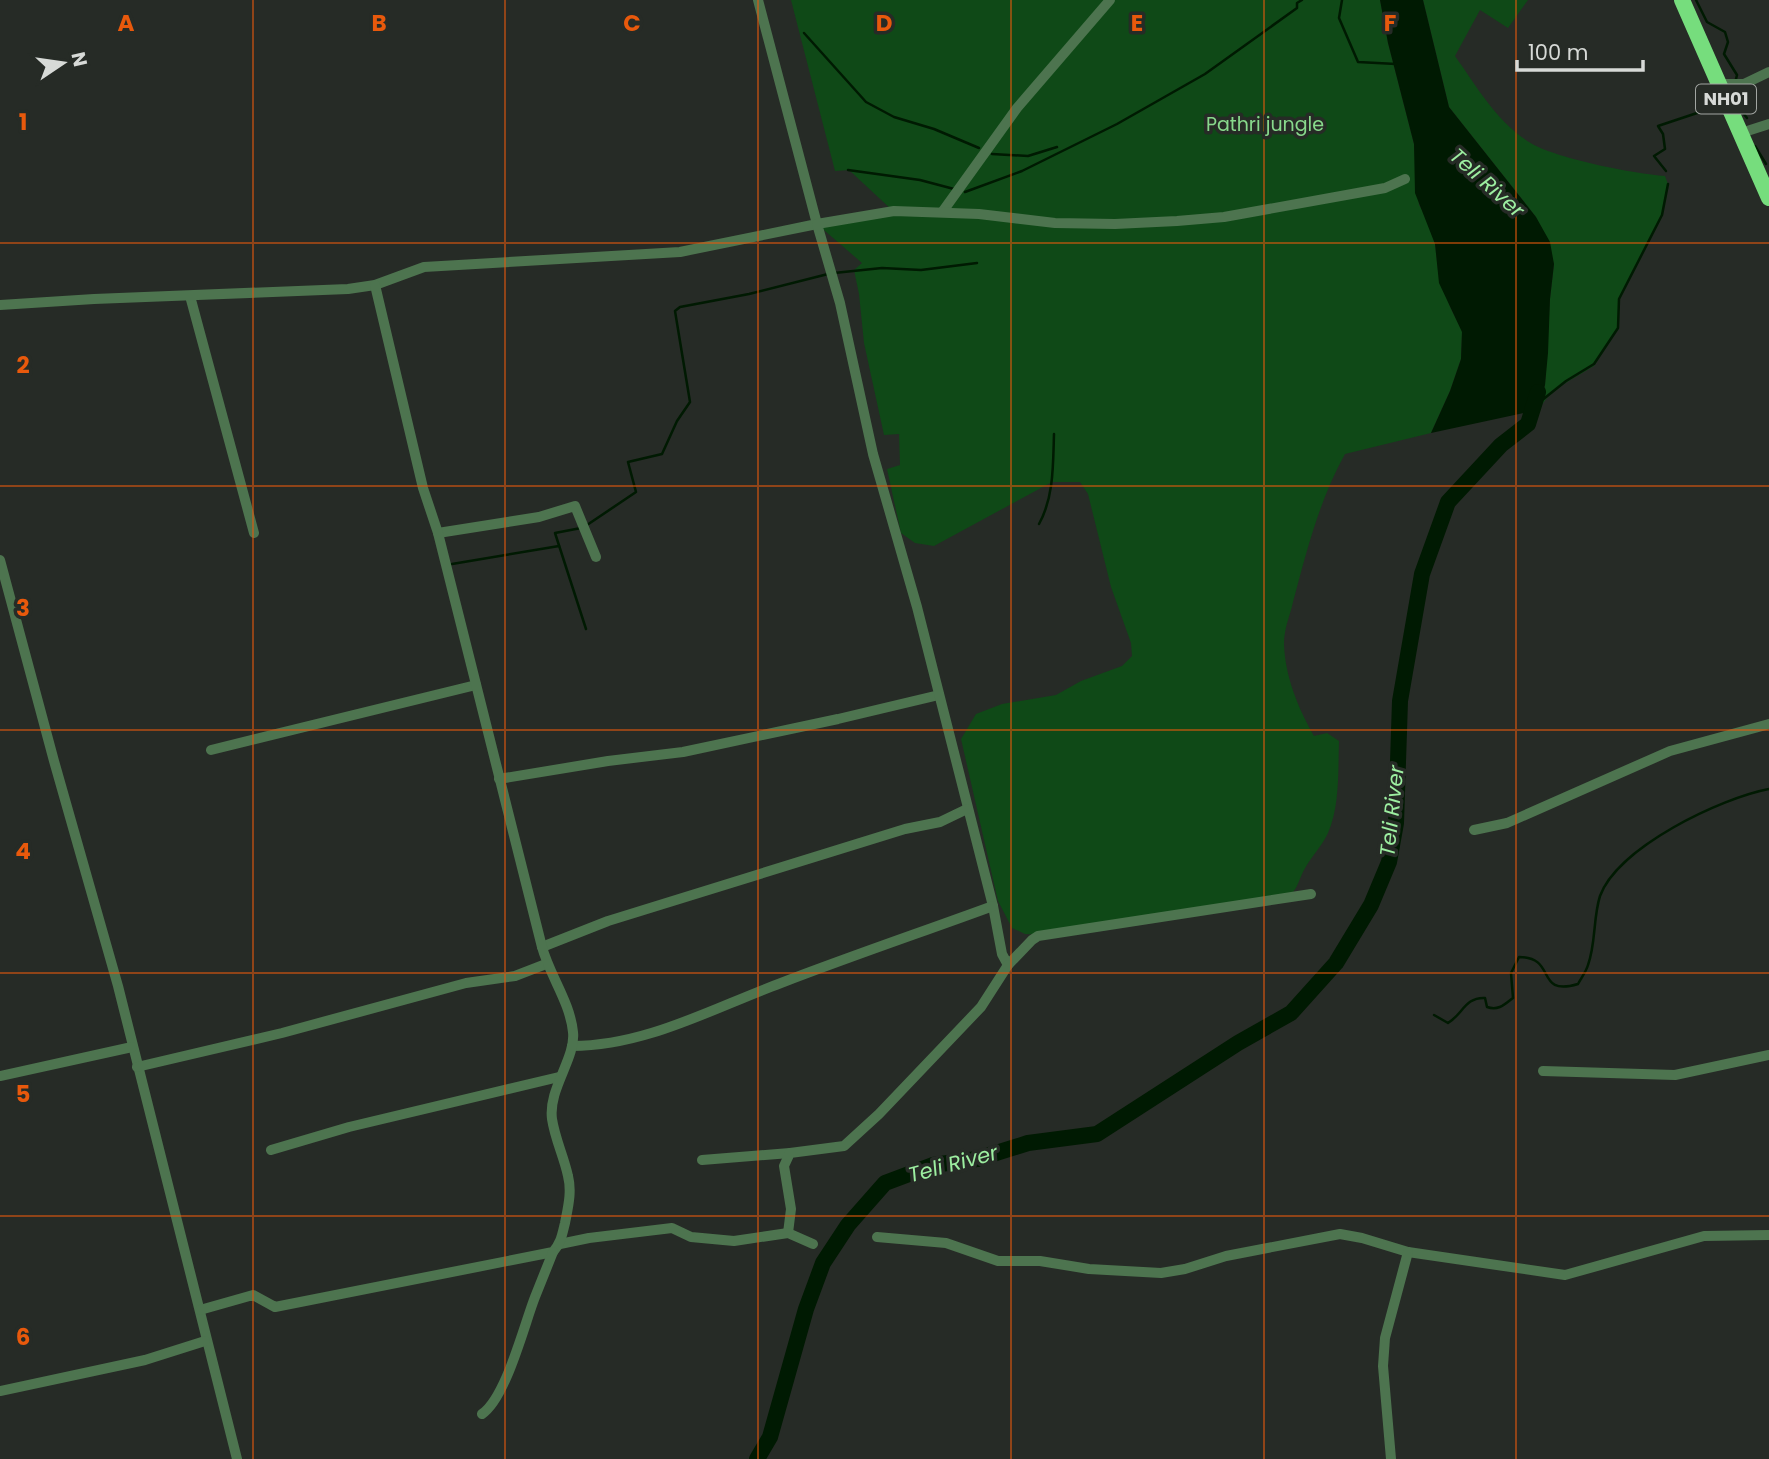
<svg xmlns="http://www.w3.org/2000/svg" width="1769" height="1459" viewBox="0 0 1769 1459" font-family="Poppins,sans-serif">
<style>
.green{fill:#0f4917}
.water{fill:#001a02}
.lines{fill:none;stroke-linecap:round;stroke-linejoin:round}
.stream{stroke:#001a02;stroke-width:2.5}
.river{stroke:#001a02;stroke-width:16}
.minor{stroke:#4d744f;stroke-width:10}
.highway{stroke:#76dd7d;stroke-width:16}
.grid{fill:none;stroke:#e8590c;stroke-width:2;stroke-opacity:0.55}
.labels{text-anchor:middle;stroke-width:7;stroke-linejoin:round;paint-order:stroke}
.shield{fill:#262b26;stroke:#a2a6a2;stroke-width:2}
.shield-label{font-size:18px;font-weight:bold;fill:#d7dad7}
.park-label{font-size:19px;fill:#88d98c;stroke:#262b26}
.water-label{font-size:21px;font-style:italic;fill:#9defa1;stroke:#262b26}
.grid-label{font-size:23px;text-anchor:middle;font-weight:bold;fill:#e8590c;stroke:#262b26;stroke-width:7;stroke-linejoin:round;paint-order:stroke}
</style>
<rect width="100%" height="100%" fill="#262b26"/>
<!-- green -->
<g class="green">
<path d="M791 0H1380L1388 43 1414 144 1419 205 1426 217 1435 244 1438 270 1450 307 1462 331 1461 359 1450 391 1431 433 1345 454C1319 501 1307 550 1293 602 1290 616 1284 628 1284 644 1285 676 1298 708 1314 736L1327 733 1339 741C1338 770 1340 806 1328 833 1322 846 1311 857 1304 870 1296 886 1299 888 1284 901L1068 936 1025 934 1012 928 998 901 961 739 976 714 1002 704 1056 695 1081 681 1122 666 1132 656 1131 643 1111 587 1088 494 1080 482H1052L934 546 915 543 901 533 887 469 900 465 899 434 884 435 864 343 859 294 854 270 862 263 817 224 893 211 849 170 835 171Z"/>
<path d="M1423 0H1528L1508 28 1480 10 1455 56C1477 87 1496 121 1529 142 1553 158 1635 174 1665 176L1668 184 1662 215 1619 299 1618 328 1594 366 1552 391 1538 410 1545 385 1550 299 1554 264 1536 217 1449 107Z"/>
</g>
<!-- water -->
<polygon class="water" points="1380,0 1423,0 1449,107 1536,217 1550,242 1554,264 1550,299 1548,353 1545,385 1538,410 1431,433 1450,391 1461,359 1462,332 1439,283 1435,244 1415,193 1414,144 1388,43"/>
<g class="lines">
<!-- stream -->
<g class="stream">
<polyline points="1342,0 1339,18 1358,62 1396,64"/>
<polyline points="1696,0 1707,22 1725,32 1728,42 1724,54 1737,75 1736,79"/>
<polyline points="804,33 866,102 894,117 934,129 979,148"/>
<polyline points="1736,104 1747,118"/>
<polyline points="1755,146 1766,164"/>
<polyline points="992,154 1028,156 1057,147"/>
<polyline points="848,170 920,180 954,189"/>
<polyline points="1666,171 1654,156 1665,149 1663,134 1658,126 1715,107"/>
<polyline points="965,192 1022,171 1117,124 1205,74 1297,8 1297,3 1302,0"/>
<polyline points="834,273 882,268 921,270 977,263"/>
<polyline points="1541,401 1566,381 1594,364 1618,328 1619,299 1662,215 1668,184"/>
<path d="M1039 524C1054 497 1053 465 1054 434"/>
<polyline points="587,525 636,492 628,462 662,454 677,421 690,402 675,311 680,307 749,294 828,274"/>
<polyline points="581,528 555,533 586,629"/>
<polyline points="452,564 559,546"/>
<path d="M1434 1015 1448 1023C1463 1014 1465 997 1485 998L1487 1007C1499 1011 1505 1004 1513 998L1511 973 1519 957C1558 957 1534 997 1578 984 1581 978 1586 972 1588 965 1596 943 1593 918 1600 896 1618 847 1721 798 1769 789"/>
</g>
<!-- river -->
<polyline class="river" points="757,1459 770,1437 806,1309 823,1263 848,1225 885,1183 933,1165 977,1159 1028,1143 1097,1134 1238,1043 1291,1013 1336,963 1371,905 1389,862 1396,823 1400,701 1422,574 1448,502 1501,445 1528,424 1538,392"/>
<!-- minor -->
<g class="minor">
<polyline points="1719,84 1744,84 1769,72"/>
<polyline points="1741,133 1769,124"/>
<polyline points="943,211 1017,108 1110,0"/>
<polyline points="190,296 254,533"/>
<polyline points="0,305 94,299 348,289 375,285 424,267 680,252 817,224 758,0"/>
<polyline points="438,533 539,517 575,506 596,557"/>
<polyline points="0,560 54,761 118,986 237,1459"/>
<polyline points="211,750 476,685"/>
<polyline points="499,779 608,761 683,752 838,719 939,695"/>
<polyline points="1474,830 1507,823 1670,751 1769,724"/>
<polyline points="1311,894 1038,936 1032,940 1008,965 1002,954 993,906 917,607 873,454 840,303 817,224 894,211 979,214 1055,223 1115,224 1177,221 1224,217 1385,188 1405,179"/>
<polyline points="542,947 608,921 905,829 940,822 967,809"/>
<path d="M572 1046C646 1046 713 1008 781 983 851 956 922 932 993 906"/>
<polyline points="137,1067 282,1033 466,983 515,976 546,964"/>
<polyline points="1543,1071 1675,1075 1769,1055"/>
<polyline points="0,1076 132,1047"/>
<polyline points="271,1150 349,1127 559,1077"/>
<polyline points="702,1160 790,1153"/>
<polyline points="788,1233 791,1209 784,1166 790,1153 844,1146 879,1114 981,1007 1008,965"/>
<polyline points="877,1237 946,1243 998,1261 1040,1261 1089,1269 1161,1273 1185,1269 1226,1256 1340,1234 1362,1238 1408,1252 1565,1275 1704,1236 1769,1235"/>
<polyline points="560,1244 589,1238 672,1228 691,1237 734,1241 788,1233 813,1244"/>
<path d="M200 1310 253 1295 275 1307 553 1252C561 1243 562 1235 565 1223 568 1207 572 1192 568 1176 564 1157 555 1139 552 1119 548 1089 576 1058 573 1032 570 1002 550 976 542 947L438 533 423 488 375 285"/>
<polyline points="0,1391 145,1360 205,1341"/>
<path d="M482 1414C506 1398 524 1325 535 1297 541 1282 547 1267 553 1252"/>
<polyline points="1391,1459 1383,1366 1385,1338 1408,1252"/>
</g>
<!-- highway -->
<polyline class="highway" points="1682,0 1769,198"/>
</g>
<!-- grid -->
<path class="grid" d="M253 0V1459M505 0V1459M758 0V1459M1011 0V1459M1264 0V1459M1516 0V1459M0 243H1769M0 486H1769M0 730H1769M0 973H1769M0 1216H1769"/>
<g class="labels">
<!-- shield labels -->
<rect class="shield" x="1696" y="84.5" width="60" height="29" rx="5"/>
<g class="shield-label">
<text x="1726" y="105">NH01</text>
</g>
<!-- park labels -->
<g class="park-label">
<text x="1265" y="131">Pathri jungle</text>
</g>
<!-- water labels -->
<g class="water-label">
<text transform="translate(1487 183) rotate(42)" y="7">Teli River</text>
<text transform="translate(1392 811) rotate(-84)" y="7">Teli River</text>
<text transform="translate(953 1164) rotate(-15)" y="7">Teli River</text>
</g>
</g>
<g class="grid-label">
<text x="126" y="31">A</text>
<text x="379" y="31">B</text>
<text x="632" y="31">C</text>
<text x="884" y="31">D</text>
<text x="1137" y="31">E</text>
<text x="1390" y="31">F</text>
<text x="23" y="130">1</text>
<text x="23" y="373">2</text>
<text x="23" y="616">3</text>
<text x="23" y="859">4</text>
<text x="23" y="1102">5</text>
<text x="23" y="1345">6</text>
</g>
<!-- north arrow -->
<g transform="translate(63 63) rotate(77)" stroke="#262b26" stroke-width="5" paint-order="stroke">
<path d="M0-5L12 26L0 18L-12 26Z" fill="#d7dad7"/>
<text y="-10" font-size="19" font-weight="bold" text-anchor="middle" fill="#d7dad7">N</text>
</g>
<!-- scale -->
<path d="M1517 60v10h126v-10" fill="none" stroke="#d7dad7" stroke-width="3.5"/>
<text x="1528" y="60" font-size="21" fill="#d7dad7" stroke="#262b26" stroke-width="5" paint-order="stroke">100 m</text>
</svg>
